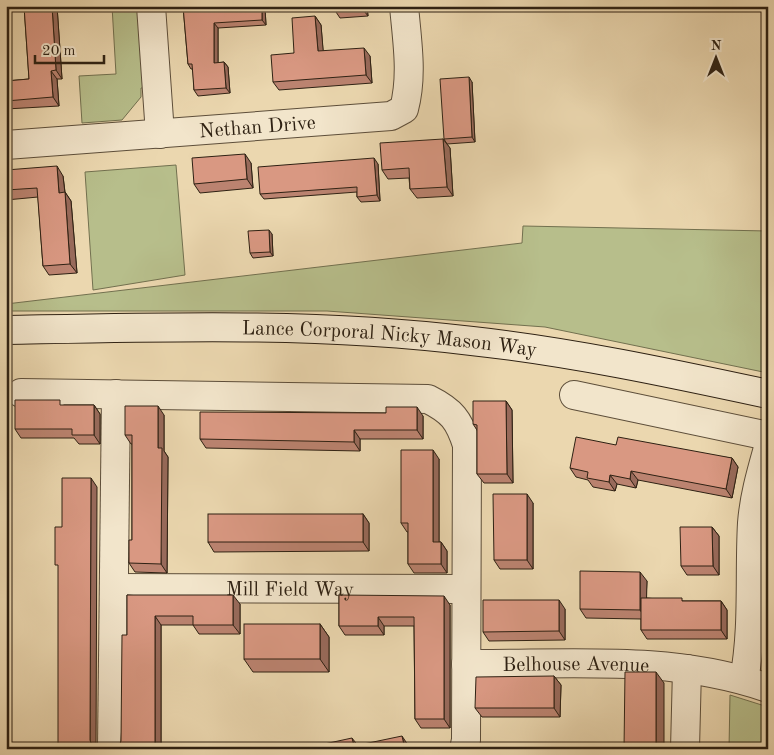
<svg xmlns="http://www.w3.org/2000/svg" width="774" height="755" viewBox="0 0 774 755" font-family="'Old Standard TT',serif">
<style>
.green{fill:#b7be8b;stroke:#72704f}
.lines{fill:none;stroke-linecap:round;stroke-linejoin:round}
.street-casing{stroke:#5d4e3a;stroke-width:30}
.secondary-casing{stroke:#2e2113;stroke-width:30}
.street{stroke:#f2e5cb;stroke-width:28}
.secondary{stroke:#f2e5cb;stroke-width:28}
.wall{fill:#bb8370;stroke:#2e2113}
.shaded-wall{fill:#986a5b;stroke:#2e2113}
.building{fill:#d99882;stroke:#2e2113}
.labels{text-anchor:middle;stroke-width:5;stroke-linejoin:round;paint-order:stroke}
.street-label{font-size:20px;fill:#2e2113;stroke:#f2e5cb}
</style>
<rect width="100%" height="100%" fill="#ebd7af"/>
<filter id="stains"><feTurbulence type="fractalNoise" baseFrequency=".004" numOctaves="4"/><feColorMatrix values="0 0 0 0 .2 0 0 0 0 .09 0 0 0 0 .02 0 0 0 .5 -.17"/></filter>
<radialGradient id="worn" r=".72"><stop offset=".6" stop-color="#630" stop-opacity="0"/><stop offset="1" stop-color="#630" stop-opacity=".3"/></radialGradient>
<!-- green -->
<g class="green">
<polygon points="112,6 142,6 148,88 141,88 141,97 122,120 82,123 79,76 116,74"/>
<polygon points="176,165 185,275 93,290 85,172"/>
<polygon points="523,226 768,231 768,373 545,327 327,311 6,311 6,304 522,243"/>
<polygon points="730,695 768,707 768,749 729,749"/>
</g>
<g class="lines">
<defs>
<g id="street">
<polyline points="151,6 160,134"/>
<path id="s1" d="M6 145 391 116 404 109C413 75 407 41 404 6"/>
<path d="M21 393 428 399C452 411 459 420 467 445L466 740 464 749"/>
<polyline points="574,395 768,436"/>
<path id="s2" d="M114 588 466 589"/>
<path id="s3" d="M466 664C567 665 671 654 768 688"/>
<path d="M744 680C754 626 749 577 752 523 754 497 761 473 768 448"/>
<polyline points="112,749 116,394"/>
<polyline points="685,749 687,669"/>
</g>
<g id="secondary">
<path id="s4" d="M6 330C161 327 318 322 472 341 572 352 670 373 768 394"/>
</g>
</defs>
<!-- street casing -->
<use href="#street" class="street-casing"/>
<!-- secondary casing -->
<use href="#secondary" class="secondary-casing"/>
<!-- street -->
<use href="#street" class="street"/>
<!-- secondary -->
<use href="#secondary" class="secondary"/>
</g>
<!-- wall -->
<g class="wall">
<polygon points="24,6 57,6 62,79 57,79 59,106 6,109 6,81 29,79"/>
<polygon points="183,6 265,8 266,25 218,28 218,63 224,62 228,67 230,93 198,96 194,90 193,69 191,69 188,64"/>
<polygon points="334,6 367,6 368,16 340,18 334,9"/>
<polygon points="315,16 321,25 323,51 370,56 372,83 279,90 273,82 294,53"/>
<polygon points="472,82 475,142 447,144 444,139"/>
<polygon points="443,139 450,148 453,196 417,198 410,189 409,178 388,179 382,170"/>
<polygon points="251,163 253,188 200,193 194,184"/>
<polygon points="378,164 380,201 361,202 357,197 357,192 264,199 260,194"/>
<polygon points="6,170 63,176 65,192 71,201 77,273 49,275 43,266 38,197 6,200"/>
<polygon points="272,234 273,256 253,258 250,253"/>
<polygon points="506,401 512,410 513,483 484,483 477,474 477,430 473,424"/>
<polygon points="64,405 94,405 100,414 100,444 79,444 74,438 21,438 15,429"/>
<polygon points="164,415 164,451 168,457 167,573 135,572 129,563 132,540 132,444 131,444 125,435"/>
<polygon points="423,416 423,439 360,439 360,451 206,448 200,439"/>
<polygon points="616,445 732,458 738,467 732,498 638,480 636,488 617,484 615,491 593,487 588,480 576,477 570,468"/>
<polygon points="439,459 439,542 441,542 447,551 447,573 414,573 408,564 408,532 407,532 401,523"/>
<polygon points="533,503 533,569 500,569 494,560"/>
<polygon points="363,514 369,523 369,551 214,552 208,542"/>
<polygon points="712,527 719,536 719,575 687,575 681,566"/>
<polygon points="647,581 646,598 684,601 721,601 727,610 727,639 647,639 641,630 641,619 586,618 580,609"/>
<polygon points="127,595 240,604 240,634 199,634 193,625 161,625 161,749 118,749 121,741 127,635"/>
<polygon points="339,595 450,605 450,728 421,728 415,719 414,626 384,626 384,635 345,635 339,626"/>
<polygon points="565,609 565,640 489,641 483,632"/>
<polygon points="320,624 329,637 329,672 253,672 244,659"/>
<polygon points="554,676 561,685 560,717 482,717 475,708"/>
</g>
<!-- shaded-wall -->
<g class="shaded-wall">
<polygon points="52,6 57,6 62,79 56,70"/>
<polygon points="262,6 264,6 265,8 266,25 262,20"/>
<polygon points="361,6 367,6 368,16 361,7"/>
<polygon points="315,16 321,25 324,60 318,51"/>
<polygon points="214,23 218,28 218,68 214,63"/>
<polygon points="364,48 370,56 372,83 366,75"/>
<polygon points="224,62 228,67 230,93 226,88"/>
<polygon points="51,71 57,79 59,106 53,97"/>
<polygon points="469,77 472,82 475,142 472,137"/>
<polygon points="443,139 450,148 453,196 447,187"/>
<polygon points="245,154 251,163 253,188 247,179"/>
<polygon points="374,158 378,164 380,201 377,195"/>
<polygon points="57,166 63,176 66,202 59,193"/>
<polygon points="65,192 71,201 77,273 70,264"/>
<polygon points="269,230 272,234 273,256 270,252"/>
<polygon points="506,401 512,410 513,483 507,474"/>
<polygon points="94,405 100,414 100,444 94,435"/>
<polygon points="158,406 164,415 164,451 168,457 167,573 161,564 158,448"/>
<polygon points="417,407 423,416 423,439 417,430"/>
<polygon points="354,430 360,439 360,451 354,442"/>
<polygon points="433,450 439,459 439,551 433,542"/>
<polygon points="732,458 738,467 732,498 726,489"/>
<polygon points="631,471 638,480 636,488 630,479"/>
<polygon points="610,475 617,484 615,491 609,482"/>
<polygon points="91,478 97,487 96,749 93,749 90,740"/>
<polygon points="527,494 533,503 533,569 527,560"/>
<polygon points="363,514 369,523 369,551 363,542"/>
<polygon points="712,527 719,536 719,575 713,566"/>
<polygon points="441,542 447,551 447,573 441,564"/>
<polygon points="640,572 647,581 646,619 640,610"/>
<polygon points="233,595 240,604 240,634 233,625"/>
<polygon points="444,596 450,605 450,728 444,719"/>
<polygon points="559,600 565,609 565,640 559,631"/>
<polygon points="721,601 727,610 727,639 721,630"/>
<polygon points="155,616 161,625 161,749 155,749"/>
<polygon points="378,617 384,626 384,635 378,626"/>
<polygon points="320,624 329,637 329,672 320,659"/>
<polygon points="656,672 664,683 664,749 656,749"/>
<polygon points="554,676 561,685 560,717 554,708"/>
<polygon points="402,736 408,745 409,749 405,749"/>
<polygon points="352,738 359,747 354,746"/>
</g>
<!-- building -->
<g class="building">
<polygon points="24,6 52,6 56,70 51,71 53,97 6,101 6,81 29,79"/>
<polygon points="183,6 262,6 262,20 214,23 214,63 224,62 226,88 194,90 192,64 188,64"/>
<polygon points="334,6 361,6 361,7 334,9"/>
<polygon points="315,16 318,51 364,48 366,75 273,82 271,55 294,53 292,18"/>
<polygon points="469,77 472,137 444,139 440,79"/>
<polygon points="443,139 447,187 410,189 409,168 382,170 380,143"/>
<polygon points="245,154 247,179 194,184 192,158"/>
<polygon points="374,158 377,195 357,197 357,187 260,194 258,167"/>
<polygon points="57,166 59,193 65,192 70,264 43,266 37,188 6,190 6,170"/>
<polygon points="269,230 270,252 250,253 248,231"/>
<polygon points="15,400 60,400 60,405 94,405 94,435 72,435 72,429 15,429"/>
<polygon points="473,401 506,401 507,474 477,474 477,425 473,424"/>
<polygon points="125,406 158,406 158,448 162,448 161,564 129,563 129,540 132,540 132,435 125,435"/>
<polygon points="386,407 417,407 417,430 354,430 354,442 200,439 200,412 386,413"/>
<polygon points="576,437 616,445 618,437 732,458 726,489 631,471 630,479 610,475 609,482 587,478 588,472 570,468"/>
<polygon points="401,450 433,450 433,542 441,542 441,564 408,564 408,523 401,523"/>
<polygon points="62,478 91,478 90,740 92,747 93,749 58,749 58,565 55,565 55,527 62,527"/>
<polygon points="493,494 527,494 527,560 494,560"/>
<rect x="208" y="514" width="155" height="28"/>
<polygon points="680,527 712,527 713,566 681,566"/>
<polygon points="580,571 640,572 640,610 580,609"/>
<polygon points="127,595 233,595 233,625 193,625 193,616 155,616 155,749 118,749 121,741 122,635 127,635"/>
<polygon points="339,595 444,596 444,719 415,719 414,617 378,617 378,626 339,626"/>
<polygon points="641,598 682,598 682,601 721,601 721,630 641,630"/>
<polygon points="483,600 559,600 559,631 483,632"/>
<rect x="767" y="614" width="1" height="30"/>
<rect x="244" y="624" width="76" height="35"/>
<polygon points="625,672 656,672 656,749 624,749"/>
<polygon points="554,676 554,708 475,708 476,677"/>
<polygon points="402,736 405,749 301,749 352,738 354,746"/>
<polygon points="257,745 258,749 242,749"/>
</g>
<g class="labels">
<!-- street labels -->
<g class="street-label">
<text dy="7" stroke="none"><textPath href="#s1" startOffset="252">Nethan Drive</textPath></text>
<text dy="7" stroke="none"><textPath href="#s4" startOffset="384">Lance Corporal Nicky Mason Way</textPath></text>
<text dy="7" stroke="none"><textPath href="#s2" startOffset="176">Mill Field Way</textPath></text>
<text dy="7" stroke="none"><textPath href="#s3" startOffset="110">Belhouse Avenue</textPath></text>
</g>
</g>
<!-- margin -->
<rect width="774" height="755" fill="none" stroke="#ebd7af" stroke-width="25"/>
<rect x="8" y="8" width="759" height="740" fill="none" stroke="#2e2113" stroke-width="2.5"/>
<rect x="12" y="12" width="749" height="730" fill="none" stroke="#2e2113"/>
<!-- north arrow -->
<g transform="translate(716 58)" stroke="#f2e5cb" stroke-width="4" paint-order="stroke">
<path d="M0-4L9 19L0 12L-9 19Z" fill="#2e2113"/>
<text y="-8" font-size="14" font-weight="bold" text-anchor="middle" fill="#2e2113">N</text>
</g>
<!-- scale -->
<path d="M35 55v8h69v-8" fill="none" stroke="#2e2113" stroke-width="2.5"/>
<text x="42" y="55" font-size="15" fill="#2e2113" stroke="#f2e5cb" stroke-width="4" paint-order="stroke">20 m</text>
<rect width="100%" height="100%" filter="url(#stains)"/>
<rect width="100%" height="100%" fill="url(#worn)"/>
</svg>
